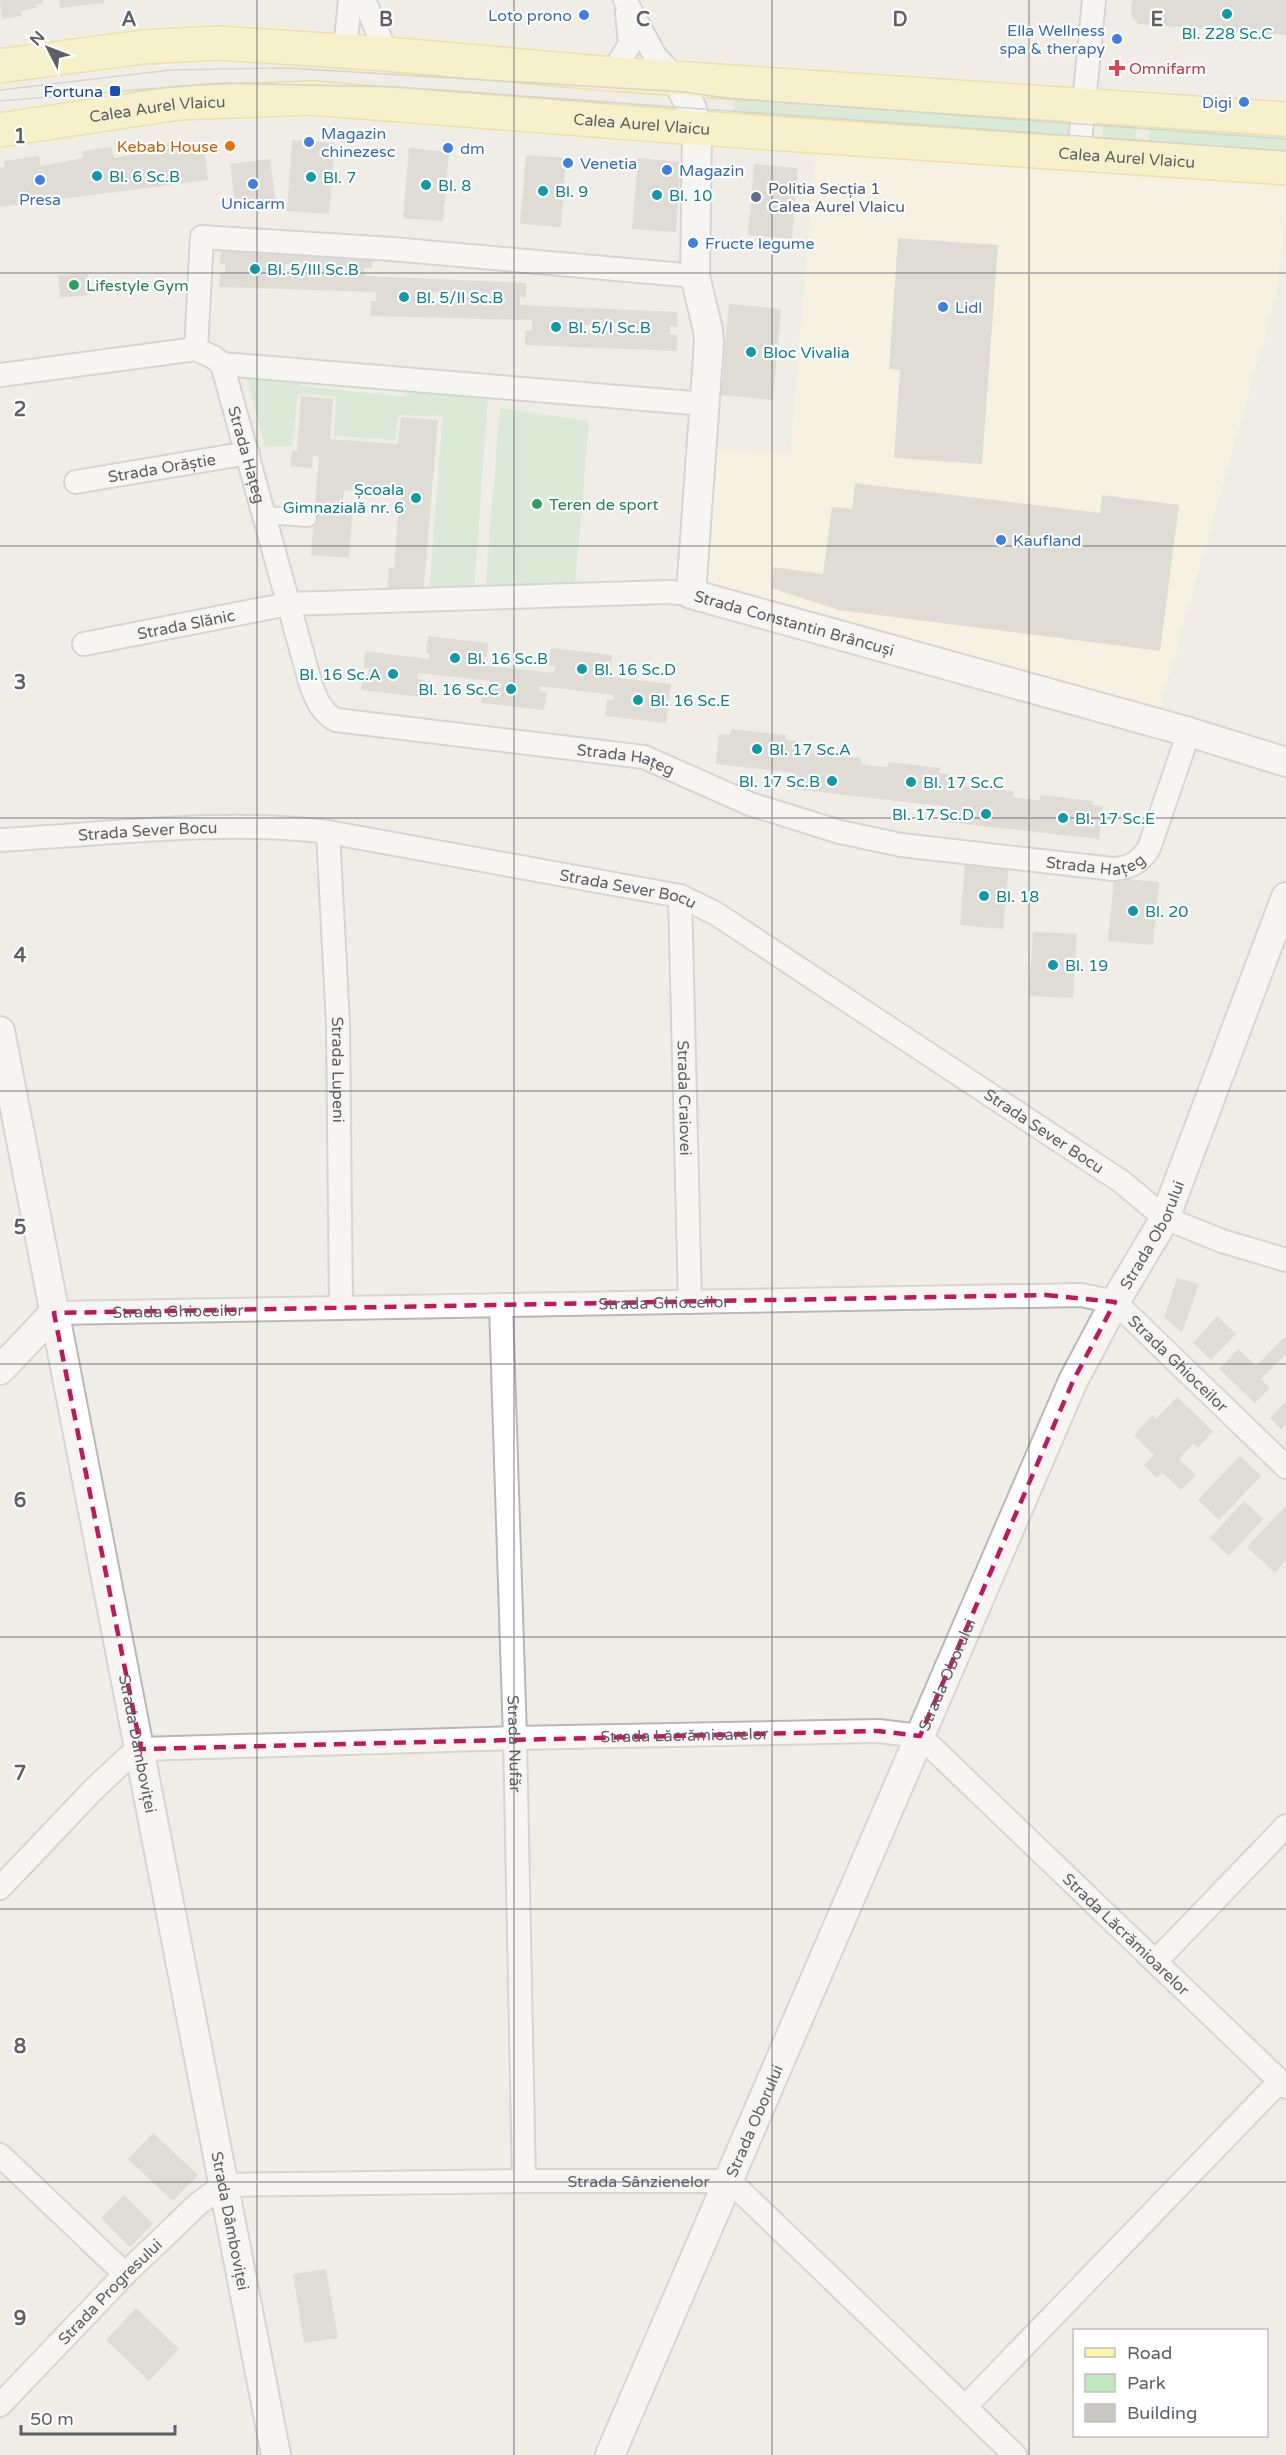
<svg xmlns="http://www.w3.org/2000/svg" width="1286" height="2455" viewBox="0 0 1286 2455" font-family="'Varela Round',sans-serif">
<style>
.commercial{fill:#fef7dc}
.green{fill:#c2e7c3}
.building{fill:#cac8c2;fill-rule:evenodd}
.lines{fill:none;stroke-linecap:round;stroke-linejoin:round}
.pedestrian-casing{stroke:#b6b8bc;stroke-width:20}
.minor-casing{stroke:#b6b8bc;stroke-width:26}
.tertiary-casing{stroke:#b6b8bc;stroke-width:32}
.primary-casing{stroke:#f2cc5c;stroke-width:36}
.pedestrian{stroke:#fff;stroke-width:16}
.minor{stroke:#fff;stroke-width:22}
.tertiary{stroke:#fff;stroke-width:28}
.primary{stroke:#fff4ab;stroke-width:33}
.tram{stroke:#b4b5b6;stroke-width:1.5}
.marked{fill:none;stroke:#c2185b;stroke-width:4.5;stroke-dasharray:12 8;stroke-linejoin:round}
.grid{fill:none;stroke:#5d6166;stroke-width:1.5;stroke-opacity:0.55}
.culture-dot{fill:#0f9aa8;stroke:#fff;stroke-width:2}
.shop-dot{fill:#3f7fe0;stroke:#fff;stroke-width:2}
.health-dot{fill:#e0444e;stroke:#fff;stroke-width:2}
.transit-dot{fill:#1a4fb4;stroke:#fff;stroke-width:2}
.food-dot{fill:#e8710a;stroke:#fff;stroke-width:2}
.service-dot{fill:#5c6f8a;stroke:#fff;stroke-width:2}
.leisure-dot{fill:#2e9e5b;stroke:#fff;stroke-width:2}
.labels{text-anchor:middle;stroke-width:4.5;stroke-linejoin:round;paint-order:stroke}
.shop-label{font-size:16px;fill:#366cbe;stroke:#fff;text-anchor:start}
.culture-label{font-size:16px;fill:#0d838f;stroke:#fff;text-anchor:start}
.health-label{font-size:16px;fill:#be3a42;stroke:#fff;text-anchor:start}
.transit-label{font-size:16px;fill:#164399;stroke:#fff;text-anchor:end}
.street-label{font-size:16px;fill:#5d6166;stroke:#fff}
.food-label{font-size:16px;fill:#c56008;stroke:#fff;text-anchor:end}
.service-label{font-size:16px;fill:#4e5e75;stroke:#fff;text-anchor:start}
.leisure-label{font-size:16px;fill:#27864d;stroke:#fff;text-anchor:start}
.grid-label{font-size:20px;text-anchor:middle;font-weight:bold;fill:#5d6166;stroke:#fff;stroke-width:4.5;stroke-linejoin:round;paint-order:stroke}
</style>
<rect width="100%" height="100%" fill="#efede5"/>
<!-- commercial -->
<polygon class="commercial" points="817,136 1286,169 1286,207 1276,297 1160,708 701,580 711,448 790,454"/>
<!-- green -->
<g class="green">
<polygon points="735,93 1071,114 1068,139 734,117"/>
<polygon points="1104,118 1138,120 1135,142 1102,141"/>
<polygon points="1151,119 1286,130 1286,153 1149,143"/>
<polygon points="246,375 300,379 300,386 407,397 408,388 488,395 474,590 429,593 443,416 398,415 395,440 334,436 336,396 298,394 292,446 265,446"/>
<polygon points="500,408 589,421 575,587 485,591"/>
</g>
<!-- building -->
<g class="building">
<polygon points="0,0 43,0 43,4 36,5 37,8 21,11 22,16 2,19"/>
<polygon points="59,0 104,0 104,3 60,8"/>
<polygon points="1132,0 1286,0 1286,35 1138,24 1131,15"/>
<polygon points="292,140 335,143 329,214 287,211"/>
<polygon points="181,141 182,150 204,147 208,180 0,207 0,168 5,167 4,161 39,156 40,166 83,158 82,151 112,147 114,158 156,151 155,145"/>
<polygon points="409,148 449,152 443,221 403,218"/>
<polygon points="526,155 566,158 561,227 520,224"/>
<polygon points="638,158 681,162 676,232 632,229"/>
<polygon points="270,159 276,204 236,210 230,164"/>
<polygon points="754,164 798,168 792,239 748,235"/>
<polygon points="898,238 998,245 982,464 894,458 900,370 889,369"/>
<path d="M221 248 373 253 372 268H364L365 276 526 283V298L520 297V305L678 312 677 327 670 326V334L678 335 677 351 525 345V330H532V320L370 316 371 301H376V292L219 287 220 273H225V264H220ZM285 264 314 265V275L285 274ZM431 292 465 293V304L431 302ZM619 323V330L580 331V325Z"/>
<polygon points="88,274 89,295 60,298 58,275"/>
<polygon points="729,304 781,309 773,400 721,395"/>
<polygon points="301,396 333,399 330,439 398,444 401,417 438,420 423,597 387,594 389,568 394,568 400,494 344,490 343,502 353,503 349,558 311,555 319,457 313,456 312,468 290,466 292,451 297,451"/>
<polygon points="855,483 1100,513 1102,495 1179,505 1160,651 839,610 771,588 774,567 823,574 832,507 852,509"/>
<polygon points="428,636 488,643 487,657 481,657 480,665 554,673 555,666 548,666 551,648 612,655 610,673 605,672 604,676 671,684 669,700 662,699 662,707 668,707 666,723 605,716 607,700 613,700 614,695 540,686 539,691 547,692 544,710 481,703 483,686 490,687 490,681 418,673 417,679 424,680 422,697 361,690 363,675 368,675 369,668 364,668 365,651 429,659 430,653 426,653"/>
<polygon points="731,729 786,735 786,740 798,741 796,756 807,757 807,752 861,758 861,764 872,766 888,767 888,762 940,768 939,773 953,775 951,789 961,790 961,786 1014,791 1013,797 1026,799 1040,800 1040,795 1093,801 1092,805 1103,806 1099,839 947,822 949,807 792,789 794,773 716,764 719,734 730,735"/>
<polygon points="965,862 1009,866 1003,929 960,925"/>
<polygon points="1114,878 1159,882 1153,945 1108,941"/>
<polygon points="1033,932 1077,934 1073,998 1029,996"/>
<polygon points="1177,1278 1199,1284 1182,1333 1164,1317"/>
<polygon points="1217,1316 1236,1334 1211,1360 1193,1343"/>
<polygon points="1284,1337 1286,1339 1286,1354 1261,1379 1270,1388 1255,1403 1219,1369 1238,1349 1256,1366"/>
<polygon points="1177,1397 1213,1431 1198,1448 1193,1444 1179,1459 1196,1475 1181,1490 1162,1472 1157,1478 1144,1465 1154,1455 1134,1435 1153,1415 1156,1419"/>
<polygon points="1286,1401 1286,1424 1281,1429 1270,1418"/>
<polygon points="1240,1456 1261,1476 1219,1520 1198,1500"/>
<polygon points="1244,1501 1263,1519 1229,1556 1210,1538"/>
<polygon points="1286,1506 1286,1560 1275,1573 1247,1547"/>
<polygon points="153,2133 198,2175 173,2201 128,2159"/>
<polygon points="124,2195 153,2224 130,2247 101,2218"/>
<polygon points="326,2269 338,2338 304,2343 293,2274"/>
<polygon points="136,2308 179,2349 149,2381 106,2340"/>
</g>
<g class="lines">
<defs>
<polyline id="pedestrian" points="265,515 308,518"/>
<g id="minor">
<polyline points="364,0 387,54"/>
<polyline points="625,0 655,56 676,78"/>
<polyline points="345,51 350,0"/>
<polyline points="612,74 630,44 627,13"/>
<polyline points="1079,154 1094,0"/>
<polyline points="196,349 202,237 392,249 695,276"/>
<polyline points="222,364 705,404"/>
<path id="s1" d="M0 375 196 349 213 357 222 364 311 685C316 699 322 713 336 720L644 757 750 804 840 832 901 845 1113 869C1131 868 1140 862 1149 848L1189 732"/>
<path id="s2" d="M76 482 248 453"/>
<path id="s3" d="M84 644 288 604 669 592 691 594"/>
<path id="s4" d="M328 832 338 1024 341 1308"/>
<path id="s5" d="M0 840C109 834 220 819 328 832L680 896 715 913 1122 1182 1165 1218 1222 1241 1286 1260"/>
<path id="s6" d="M680 896 690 1302"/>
<path id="s7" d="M501 1306 515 1738 524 2181"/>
<path id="s8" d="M54 1313 1081 1295 1115 1302 1286 1467"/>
<path id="s9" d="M0 1888 93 1790 127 1758 141 1749 515 1738 878 1731 920 1736 1286 2087"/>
<polyline points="1156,1961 1286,1826"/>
<polyline points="0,2155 125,2274"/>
<path id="s10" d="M0 2405 125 2274 198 2204 224 2185 524 2181H730L1015 2455"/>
<polyline points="965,2407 1280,2081"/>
</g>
<g id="tertiary">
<path id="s11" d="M676 78 692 109 697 128 695 276 708 330 709 343 691 594 1189 732 1286 762"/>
<path id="s12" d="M0 1031 276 2455"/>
<polyline points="0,1370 54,1313"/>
<path id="s13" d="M610 2455 1073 1381 1115 1302 1165 1218 1286 897"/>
</g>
<g id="primary">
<polyline points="0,66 142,47 219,43 387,54 612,74 1286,119"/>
<path id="s14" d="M0 130 179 103 311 98 697 128 1286 168"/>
</g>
</defs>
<!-- pedestrian casing -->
<use href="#pedestrian" class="pedestrian-casing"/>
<!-- minor casing -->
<use href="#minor" class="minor-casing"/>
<!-- tertiary casing -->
<use href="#tertiary" class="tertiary-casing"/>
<!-- primary casing -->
<use href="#primary" class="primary-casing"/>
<!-- pedestrian -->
<use href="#pedestrian" class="pedestrian"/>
<!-- minor -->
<use href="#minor" class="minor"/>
<!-- tertiary -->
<use href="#tertiary" class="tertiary"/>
<!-- primary -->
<use href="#primary" class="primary"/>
<!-- tram -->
<g class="tram">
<polyline points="0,90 171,70 288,68 684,92 726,98 1286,139"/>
<polyline points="0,101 223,83 398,87 1286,151"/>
</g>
</g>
<!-- marked area -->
<path d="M0 0H1286V2455H0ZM1046 1295 1115 1302 1073 1381 920 1736 878 1731 141 1749 54 1313Z" fill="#efede5" fill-opacity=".55" fill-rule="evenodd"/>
<path class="marked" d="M1046 1295 1115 1302 1073 1381 920 1736 878 1731 141 1749 54 1313Z"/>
<!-- grid -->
<path class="grid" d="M257 0V2455M514 0V2455M772 0V2455M1029 0V2455M0 273H1286M0 546H1286M0 818H1286M0 1091H1286M0 1364H1286M0 1637H1286M0 1909H1286M0 2182H1286"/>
<!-- markers -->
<g class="culture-dot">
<circle cx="1227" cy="14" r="6"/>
<circle cx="97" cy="176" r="6"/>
<circle cx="311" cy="177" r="6"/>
<circle cx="426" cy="185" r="6"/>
<circle cx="543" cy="191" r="6"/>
<circle cx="657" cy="195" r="6"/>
<circle cx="255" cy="269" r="6"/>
<circle cx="404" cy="297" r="6"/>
<circle cx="556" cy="327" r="6"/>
<circle cx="751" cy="352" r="6"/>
<circle cx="416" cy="498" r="6"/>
<circle cx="455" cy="658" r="6"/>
<circle cx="582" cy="669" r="6"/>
<circle cx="393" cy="674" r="6"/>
<circle cx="511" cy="689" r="6"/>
<circle cx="638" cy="700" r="6"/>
<circle cx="757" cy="749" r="6"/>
<circle cx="832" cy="781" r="6"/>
<circle cx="911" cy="782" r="6"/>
<circle cx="986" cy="814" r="6"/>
<circle cx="1063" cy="818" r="6"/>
<circle cx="984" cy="896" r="6"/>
<circle cx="1133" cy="911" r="6"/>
<circle cx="1053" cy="965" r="6"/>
</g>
<g class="shop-dot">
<circle cx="584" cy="15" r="6"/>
<circle cx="1117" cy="39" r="6"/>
<circle cx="1244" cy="102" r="6"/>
<circle cx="309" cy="142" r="6"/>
<circle cx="448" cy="148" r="6"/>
<circle cx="568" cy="163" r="6"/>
<circle cx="667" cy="170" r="6"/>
<circle cx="40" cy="180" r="6"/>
<circle cx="253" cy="184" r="6"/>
<circle cx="693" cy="243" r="6"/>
<circle cx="943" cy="307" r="6"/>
<circle cx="1001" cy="540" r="6"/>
</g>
<path class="health-dot" d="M1114 59h6v6h6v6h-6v6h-6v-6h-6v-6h6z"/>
<rect class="transit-dot" x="109" y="85" width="12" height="12" rx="3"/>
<circle class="food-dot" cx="230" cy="146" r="6"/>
<circle class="service-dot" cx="756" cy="197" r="6"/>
<g class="leisure-dot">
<circle cx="74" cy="285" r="6"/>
<circle cx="537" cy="504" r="6"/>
</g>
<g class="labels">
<!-- shop labels -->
<g class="shop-label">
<text x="572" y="21" text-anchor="end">Loto prono</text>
<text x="1105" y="36" text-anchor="end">Ella Wellness<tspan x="1105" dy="18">spa &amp; therapy</tspan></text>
<text x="1232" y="108" text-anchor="end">Digi</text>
<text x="321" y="139">Magazin<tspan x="321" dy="18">chinezesc</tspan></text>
<text x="460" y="154">dm</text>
<text x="580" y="169">Venetia</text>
<text x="679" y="176">Magazin</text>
<text x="40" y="205" text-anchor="middle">Presa</text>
<text x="253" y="209" text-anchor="middle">Unicarm</text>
<text x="705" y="249">Fructe legume</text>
<text x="955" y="313">Lidl</text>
<text x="1013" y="546">Kaufland</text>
</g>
<!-- culture labels -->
<g class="culture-label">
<text x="1227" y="39" text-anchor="middle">Bl. Z28 Sc.C</text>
<text x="109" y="182">Bl. 6 Sc.B</text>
<text x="323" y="183">Bl. 7</text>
<text x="438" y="191">Bl. 8</text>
<text x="555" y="197">Bl. 9</text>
<text x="669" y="201">Bl. 10</text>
<text x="267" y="275">Bl. 5/III Sc.B</text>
<text x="416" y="303">Bl. 5/II Sc.B</text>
<text x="568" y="333">Bl. 5/I Sc.B</text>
<text x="763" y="358">Bloc Vivalia</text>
<text x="404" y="495" text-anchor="end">Școala<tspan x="404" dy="18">Gimnazială nr. 6</tspan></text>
<text x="467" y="664">Bl. 16 Sc.B</text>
<text x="594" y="675">Bl. 16 Sc.D</text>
<text x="381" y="680" text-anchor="end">Bl. 16 Sc.A</text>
<text x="499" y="695" text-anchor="end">Bl. 16 Sc.C</text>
<text x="650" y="706">Bl. 16 Sc.E</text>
<text x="769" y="755">Bl. 17 Sc.A</text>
<text x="820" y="787" text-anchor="end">Bl. 17 Sc.B</text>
<text x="923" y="788">Bl. 17 Sc.C</text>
<text x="974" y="820" text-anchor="end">Bl. 17 Sc.D</text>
<text x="1075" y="824">Bl. 17 Sc.E</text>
<text x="996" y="902">Bl. 18</text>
<text x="1145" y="917">Bl. 20</text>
<text x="1065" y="971">Bl. 19</text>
</g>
<!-- health labels -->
<g class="health-label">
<text x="1129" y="74">Omnifarm</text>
</g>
<!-- transit labels -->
<g class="transit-label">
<text x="103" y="97">Fortuna</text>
</g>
<!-- street labels -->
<g class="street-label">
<text dy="6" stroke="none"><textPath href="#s14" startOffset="159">Calea Aurel Vlaicu</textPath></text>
<text dy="6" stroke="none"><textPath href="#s14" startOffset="645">Calea Aurel Vlaicu</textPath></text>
<text dy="6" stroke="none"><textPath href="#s14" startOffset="1131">Calea Aurel Vlaicu</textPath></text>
<text dy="6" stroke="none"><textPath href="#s1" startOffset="322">Strada Hațeg</textPath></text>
<text dy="6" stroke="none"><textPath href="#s2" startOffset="87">Strada Orăștie</textPath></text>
<text dy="6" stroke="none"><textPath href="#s11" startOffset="630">Strada Constantin Brâncuși</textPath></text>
<text dy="6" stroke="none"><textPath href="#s3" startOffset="104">Strada Slănic</textPath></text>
<text dy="6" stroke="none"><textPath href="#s1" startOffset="898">Strada Hațeg</textPath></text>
<text dy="6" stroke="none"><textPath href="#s5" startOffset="148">Strada Sever Bocu</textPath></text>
<text dy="6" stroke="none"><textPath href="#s1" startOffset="1384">Strada Hațeg</textPath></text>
<text dy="6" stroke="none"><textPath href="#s5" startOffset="634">Strada Sever Bocu</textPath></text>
<text dy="6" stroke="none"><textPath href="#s4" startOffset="238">Strada Lupeni</textPath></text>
<text dy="6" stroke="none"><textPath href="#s6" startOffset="202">Strada Craiovei</textPath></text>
<text dy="6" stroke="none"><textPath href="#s5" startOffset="1120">Strada Sever Bocu</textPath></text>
<text dy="6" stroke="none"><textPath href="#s13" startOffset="1336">Strada Oborului</textPath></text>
<text dy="6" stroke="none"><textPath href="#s8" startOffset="610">Strada Ghioceilor</textPath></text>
<text dy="6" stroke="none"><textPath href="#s8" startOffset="124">Strada Ghioceilor</textPath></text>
<text dy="6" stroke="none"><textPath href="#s8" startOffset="1150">Strada Ghioceilor</textPath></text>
<text dy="6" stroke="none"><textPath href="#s13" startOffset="850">Strada Oborului</textPath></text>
<text dy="6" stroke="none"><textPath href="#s9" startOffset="742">Strada Lăcrămioarelor</textPath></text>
<text dy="6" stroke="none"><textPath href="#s12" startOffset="726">Strada Dâmboviței</textPath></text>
<text dy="6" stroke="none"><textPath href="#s7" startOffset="438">Strada Nufăr</textPath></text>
<text dy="6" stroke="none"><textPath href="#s9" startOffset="1264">Strada Lăcrămioarelor</textPath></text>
<text dy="6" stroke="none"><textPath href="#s13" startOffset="364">Strada Oborului</textPath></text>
<text dy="6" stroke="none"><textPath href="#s10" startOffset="729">Strada Sânzienelor</textPath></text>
<text dy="6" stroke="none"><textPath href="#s12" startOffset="1212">Strada Dâmboviței</textPath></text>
<text dy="6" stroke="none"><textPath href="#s10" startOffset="158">Strada Progresului</textPath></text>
</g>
<!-- food labels -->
<g class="food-label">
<text x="218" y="152">Kebab House</text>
</g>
<!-- service labels -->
<g class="service-label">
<text x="768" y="194">Politia Secția 1<tspan x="768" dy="18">Calea Aurel Vlaicu</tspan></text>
</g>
<!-- leisure labels -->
<g class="leisure-label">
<text x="86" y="291">Lifestyle Gym</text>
<text x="549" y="510">Teren de sport</text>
</g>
</g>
<g class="grid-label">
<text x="129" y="26">A</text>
<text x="386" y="26">B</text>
<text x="643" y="26">C</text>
<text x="900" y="26">D</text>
<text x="1157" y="26">E</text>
<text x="20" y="143">1</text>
<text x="20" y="416">2</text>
<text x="20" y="689">3</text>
<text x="20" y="962">4</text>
<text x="20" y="1234">5</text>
<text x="20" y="1507">6</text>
<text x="20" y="1780">7</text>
<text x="20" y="2053">8</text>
<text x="20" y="2325">9</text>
</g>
<!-- legend -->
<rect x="1073" y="2329" width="195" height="108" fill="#ffffff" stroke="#bec0c2" stroke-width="1.5"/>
<rect x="1085" y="2348" width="30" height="9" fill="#fff4ab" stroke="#bec0c2" stroke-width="1.5"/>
<text x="1127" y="2359" font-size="18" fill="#5d6166">Road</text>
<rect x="1085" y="2374" width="30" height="18" fill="#c2e7c3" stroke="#bec0c2" stroke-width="1.5"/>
<text x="1127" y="2389" font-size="18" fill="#5d6166">Park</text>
<rect x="1085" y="2404" width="30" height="18" fill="#cac8c2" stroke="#bec0c2" stroke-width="1.5"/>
<text x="1127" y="2419" font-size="18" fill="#5d6166">Building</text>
<!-- north arrow -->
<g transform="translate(48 48) rotate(312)" stroke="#ffffff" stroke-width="4.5" paint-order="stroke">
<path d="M0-4.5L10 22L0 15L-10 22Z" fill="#5d6166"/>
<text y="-9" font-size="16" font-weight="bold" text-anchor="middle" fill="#5d6166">N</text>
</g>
<!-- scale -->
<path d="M21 2425v9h154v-9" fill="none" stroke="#5d6166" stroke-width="3"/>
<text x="30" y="2425" font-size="18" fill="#5d6166" stroke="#ffffff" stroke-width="4.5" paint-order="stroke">50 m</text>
</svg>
